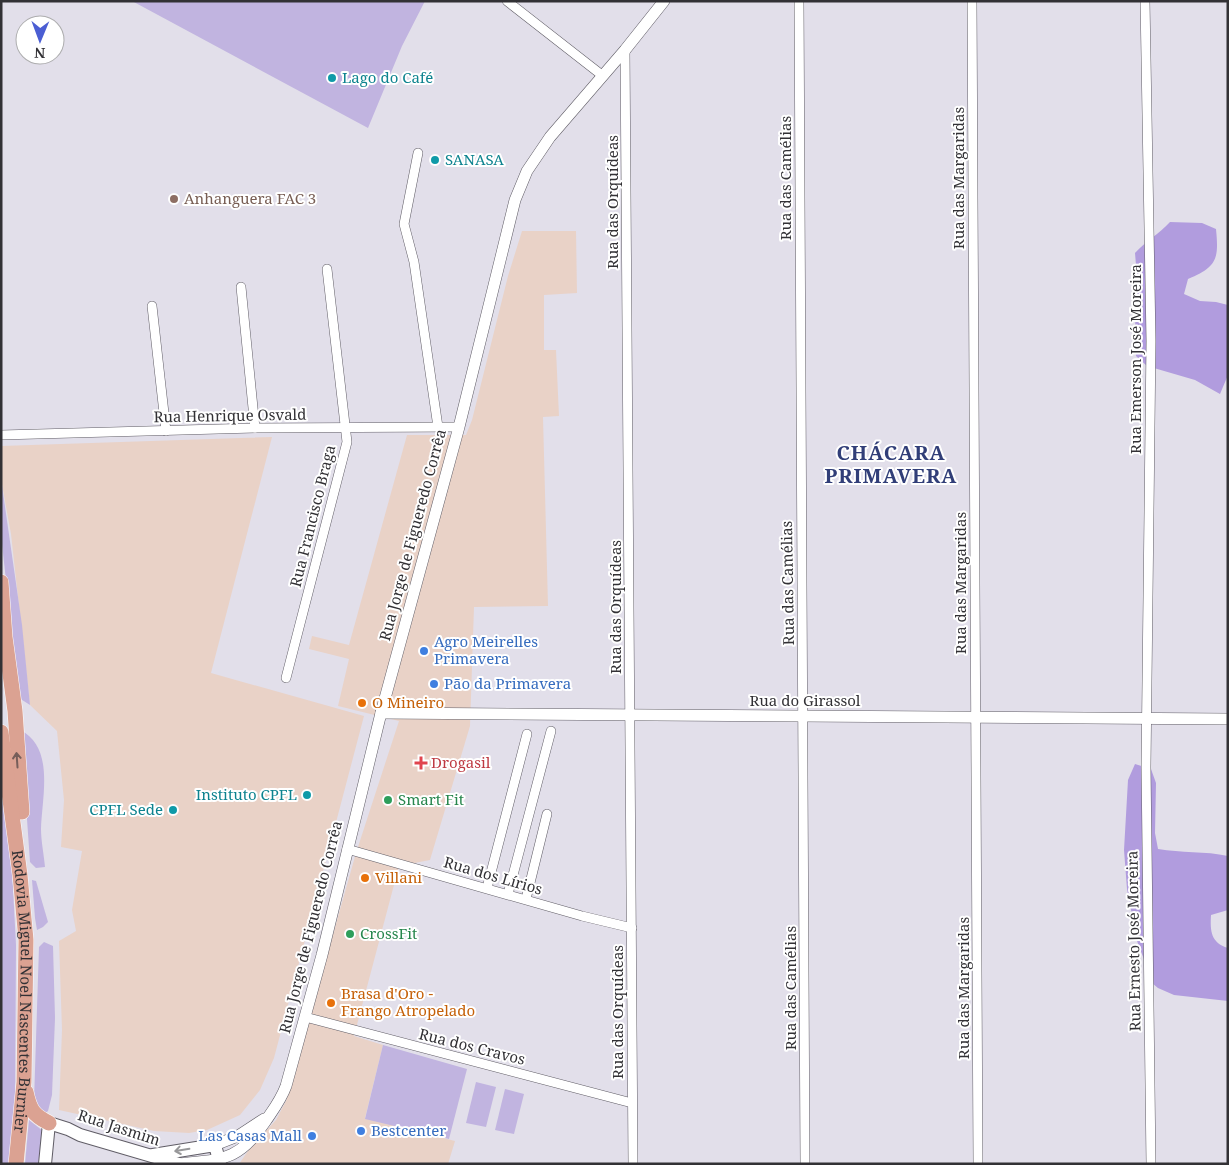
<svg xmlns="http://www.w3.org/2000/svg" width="1229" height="1165" viewBox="0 0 1229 1165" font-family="'Noto Serif',serif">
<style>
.commercial{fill:#e9d2c7}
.green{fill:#c1b4e0}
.forest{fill:#b19cde}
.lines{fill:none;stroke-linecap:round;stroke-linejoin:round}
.minor-casing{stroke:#605d66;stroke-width:10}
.tertiary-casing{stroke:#605d66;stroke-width:12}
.secondary-casing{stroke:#605d66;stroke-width:14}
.trunk-casing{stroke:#fff;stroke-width:16}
.minor{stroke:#fff;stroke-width:9}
.tertiary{stroke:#fff;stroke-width:11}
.secondary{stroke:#fff;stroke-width:12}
.trunk{stroke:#dba292;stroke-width:15}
.oneway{stroke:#765e5a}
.oneway2{stroke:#98989a}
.culture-dot{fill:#0f9aa8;stroke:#fff;stroke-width:2}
.education-dot{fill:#8d6e63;stroke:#fff;stroke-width:2}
.shop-dot{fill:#3f7fe0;stroke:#fff;stroke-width:2}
.food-dot{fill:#e8710a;stroke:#fff;stroke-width:2}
.health-dot{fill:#e0444e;stroke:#fff;stroke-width:2}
.leisure-dot{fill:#2e9e5b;stroke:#fff;stroke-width:2}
.labels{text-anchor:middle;stroke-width:4;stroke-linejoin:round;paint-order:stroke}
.culture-label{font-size:15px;fill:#0d838f;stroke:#fff;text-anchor:start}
.street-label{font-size:15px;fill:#323135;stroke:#fff}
.education-label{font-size:15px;fill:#785e54;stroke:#fff;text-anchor:start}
.shop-label{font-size:15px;fill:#366cbe;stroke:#fff;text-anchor:start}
.food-label{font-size:15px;fill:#c56008;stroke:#fff;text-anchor:start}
.health-label{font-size:15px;fill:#be3a42;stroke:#fff;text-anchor:start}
.leisure-label{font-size:15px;fill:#27864d;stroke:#fff;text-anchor:start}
.district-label{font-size:20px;font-weight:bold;letter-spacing:1px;fill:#313e78;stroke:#fff}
</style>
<rect width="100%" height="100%" fill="#e2dfea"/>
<!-- commercial -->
<g class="commercial">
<polygon points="522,231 576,231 577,293 544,295 544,350 556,350 559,416 543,417 548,606 474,607 470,726 430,860 399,866 354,1036 383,1045 365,1118 455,1141 448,1164 239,1164 248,1151 276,1120 286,1101 356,853 399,721 338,706 349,659 309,649 312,636 349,645 407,435 466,435 472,420 508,276"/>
<polygon points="272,437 211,673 364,716 274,1058 260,1090 240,1115 207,1130 189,1133 154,1131 59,1110 62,1030 59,941 76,931 72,910 82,851 61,847 64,800 57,731 30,705 11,534 1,479 1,446"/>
</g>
<!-- green -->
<g class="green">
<polygon points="132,1 425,1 402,46 368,128"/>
<polygon points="1,479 22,625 30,705 19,698 1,535"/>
<path d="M20 730C55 747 42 797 41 829 41 841 44 855 45 867L36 868 30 862 23 762Z"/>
<polygon points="1,768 11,851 16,945 15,1109 9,1164 1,1164"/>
<polygon points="32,880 36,881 48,922 43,927 37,930 35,918"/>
<polygon points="44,942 53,946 55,1018 52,1095 48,1111 44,1114 34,1101 39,947"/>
<polygon points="383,1045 467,1069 449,1139 365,1119"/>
<polygon points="476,1082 496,1087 486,1127 466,1123"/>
<polygon points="505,1089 524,1094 514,1134 495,1130"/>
<polygon points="29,1120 43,1131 38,1164 25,1164"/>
</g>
<!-- forest -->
<g class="forest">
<path d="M1170 222 1202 223 1216 229C1219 259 1217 267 1188 279L1184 294 1200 301 1216 302 1228 305V375L1220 394 1195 380 1147 366 1136 356 1134 339 1138 289 1135 253C1146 241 1159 234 1170 222Z"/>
<path d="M1135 764 1151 769 1156 783 1155 833 1158 849C1181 853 1205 851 1228 856V910L1211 915C1210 931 1211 943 1228 948V1001L1174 995 1158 988 1146 978 1145 962 1137 941 1127 889 1124 850 1128 780Z"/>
</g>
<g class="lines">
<defs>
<g id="minor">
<polyline points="507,1 603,76"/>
<polyline points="799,1 805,1164"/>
<polyline points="972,1 978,1164"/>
<polyline points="1145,1 1151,341 1146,767 1151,1164"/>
<polyline points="625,50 633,1164"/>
<polyline points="418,153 404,224 414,262 438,427"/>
<polyline points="241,287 255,428"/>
<polyline points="152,306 166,431"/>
<polyline points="1,435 255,428 459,427"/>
<polyline points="286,678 347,442 327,269"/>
<polyline points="347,849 582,916 632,928"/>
<polyline points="487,888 527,734"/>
<polyline points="508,894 551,731"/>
<polyline points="526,899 547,814"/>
<polyline points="305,1017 632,1103"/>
</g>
<g id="tertiary">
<polyline points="381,713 1228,719"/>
<polyline points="215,1145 238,1136 264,1119"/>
<path d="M179 1164C223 1159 239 1161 265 1122 273 1110 281 1100 286 1086L322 955 381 713 459 427 515 200 527 171 550 137 625 50 664 1"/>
</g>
<g id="secondary">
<polyline points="153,1155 215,1145 220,1164"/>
<polyline points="45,1164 49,1123 68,1129 80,1135 179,1164"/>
</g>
<g id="trunk">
<polyline points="1,582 5,637 15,711 22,812"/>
<path id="s1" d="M1 732 20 875 26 940 24 1082 16 1164"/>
<path d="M26 1092C30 1110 33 1115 49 1123"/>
</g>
</defs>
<!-- minor casing -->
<use href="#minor" class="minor-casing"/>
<!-- tertiary casing -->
<use href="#tertiary" class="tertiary-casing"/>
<!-- secondary casing -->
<use href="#secondary" class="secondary-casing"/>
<!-- trunk casing -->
<use href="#trunk" class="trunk-casing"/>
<!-- minor -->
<use href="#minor" class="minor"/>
<!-- tertiary -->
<use href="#tertiary" class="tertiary"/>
<!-- secondary -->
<use href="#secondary" class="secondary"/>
<!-- trunk -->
<use href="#trunk" class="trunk"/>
</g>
<!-- one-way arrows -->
<defs><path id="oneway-shaft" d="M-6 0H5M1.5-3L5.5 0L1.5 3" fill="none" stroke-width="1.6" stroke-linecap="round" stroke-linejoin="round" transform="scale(1.25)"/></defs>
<use class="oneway" href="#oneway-shaft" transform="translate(17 760) rotate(-94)"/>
<use class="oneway2" href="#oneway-shaft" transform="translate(182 1150) rotate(171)"/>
<!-- markers -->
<g class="culture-dot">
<circle cx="332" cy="78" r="5"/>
<circle cx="435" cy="160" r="5"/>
<circle cx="307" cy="795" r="5"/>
<circle cx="173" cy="810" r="5"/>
</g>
<circle class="education-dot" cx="174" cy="199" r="5"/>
<g class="shop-dot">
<circle cx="424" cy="651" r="5"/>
<circle cx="434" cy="684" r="5"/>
<circle cx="361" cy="1131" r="5"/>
<circle cx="312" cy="1136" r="5"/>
</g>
<g class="food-dot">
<circle cx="362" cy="703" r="5"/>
<circle cx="365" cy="878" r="5"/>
<circle cx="331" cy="1003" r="5"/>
</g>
<path class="health-dot" d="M418.5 755.5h5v5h5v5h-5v5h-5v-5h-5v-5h5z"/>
<g class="leisure-dot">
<circle cx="388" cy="800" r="5"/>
<circle cx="350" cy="934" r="5"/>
</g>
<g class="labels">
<!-- culture labels -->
<g class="culture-label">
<text x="342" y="83">Lago do Café</text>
<text x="445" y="165">SANASA</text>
<text x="297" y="800" text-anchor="end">Instituto CPFL</text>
<text x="163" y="815" text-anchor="end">CPFL Sede</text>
</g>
<!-- street labels -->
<g class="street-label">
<text transform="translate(786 178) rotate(-90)" y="5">Rua das Camélias</text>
<text transform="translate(959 178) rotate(-90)" y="5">Rua das Margaridas</text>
<text transform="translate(613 202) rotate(-90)" y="5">Rua das Orquídeas</text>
<text transform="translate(1136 359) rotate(-90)" y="5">Rua Emerson José Moreira</text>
<text transform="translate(230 416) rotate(-1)" y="5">Rua Henrique Osvald</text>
<text transform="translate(313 516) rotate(-76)" y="5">Rua Francisco Braga</text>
<text transform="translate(413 535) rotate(-75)" y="5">Rua Jorge de Figueredo Corrêa</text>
<text transform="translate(788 583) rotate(-91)" y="5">Rua das Camélias</text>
<text transform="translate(961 583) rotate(-90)" y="5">Rua das Margaridas</text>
<text transform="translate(616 607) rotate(-90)" y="5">Rua das Orquídeas</text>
<text x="805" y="706">Rua do Girassol</text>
<text transform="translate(493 876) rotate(16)" y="5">Rua dos Lírios</text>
<text transform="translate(311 927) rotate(-76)" y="5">Rua Jorge de Figueredo Corrêa</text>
<text transform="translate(1134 941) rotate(-91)" y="5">Rua Ernesto José Moreira</text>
<text transform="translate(791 988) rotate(-90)" y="5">Rua das Camélias</text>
<text transform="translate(964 988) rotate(-90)" y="5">Rua das Margaridas</text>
<text dy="5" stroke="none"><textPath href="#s1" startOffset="261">Rodovia Miguel Noel Nascentes Burnier</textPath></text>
<text transform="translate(618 1012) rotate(-90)" y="5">Rua das Orquídeas</text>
<text transform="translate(472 1047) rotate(14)" y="5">Rua dos Cravos</text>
<text transform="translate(119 1128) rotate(18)" y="5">Rua Jasmim</text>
</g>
<!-- education labels -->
<g class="education-label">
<text x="184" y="204">Anhanguera FAC 3</text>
</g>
<!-- shop labels -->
<g class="shop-label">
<text x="434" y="647">Agro Meirelles<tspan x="434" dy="17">Primavera</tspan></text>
<text x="444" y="689">Pão da Primavera</text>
<text x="371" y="1136">Bestcenter</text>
<text x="302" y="1141" text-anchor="end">Las Casas Mall</text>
</g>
<!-- food labels -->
<g class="food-label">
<text x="372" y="708">O Mineiro</text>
<text x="375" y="883">Villani</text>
<text x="341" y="999">Brasa d'Oro -<tspan x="341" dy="17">Frango Atropelado</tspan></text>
</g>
<!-- health labels -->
<g class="health-label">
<text x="431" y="768">Drogasil</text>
</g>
<!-- leisure labels -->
<g class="leisure-label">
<text x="398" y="805">Smart Fit</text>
<text x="360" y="939">CrossFit</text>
</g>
<!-- district labels -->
<g class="district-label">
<text x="891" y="460">CHÁCARA<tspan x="891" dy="23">PRIMAVERA</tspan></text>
</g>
</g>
<!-- border -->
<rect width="1229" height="1165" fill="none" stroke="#323135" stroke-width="5"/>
<!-- north arrow -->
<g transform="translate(40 40) rotate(181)"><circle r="24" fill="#ffffff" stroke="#adadae"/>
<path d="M0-4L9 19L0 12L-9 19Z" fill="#4b5ed3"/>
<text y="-8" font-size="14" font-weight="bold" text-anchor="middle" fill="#323135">N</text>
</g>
</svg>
